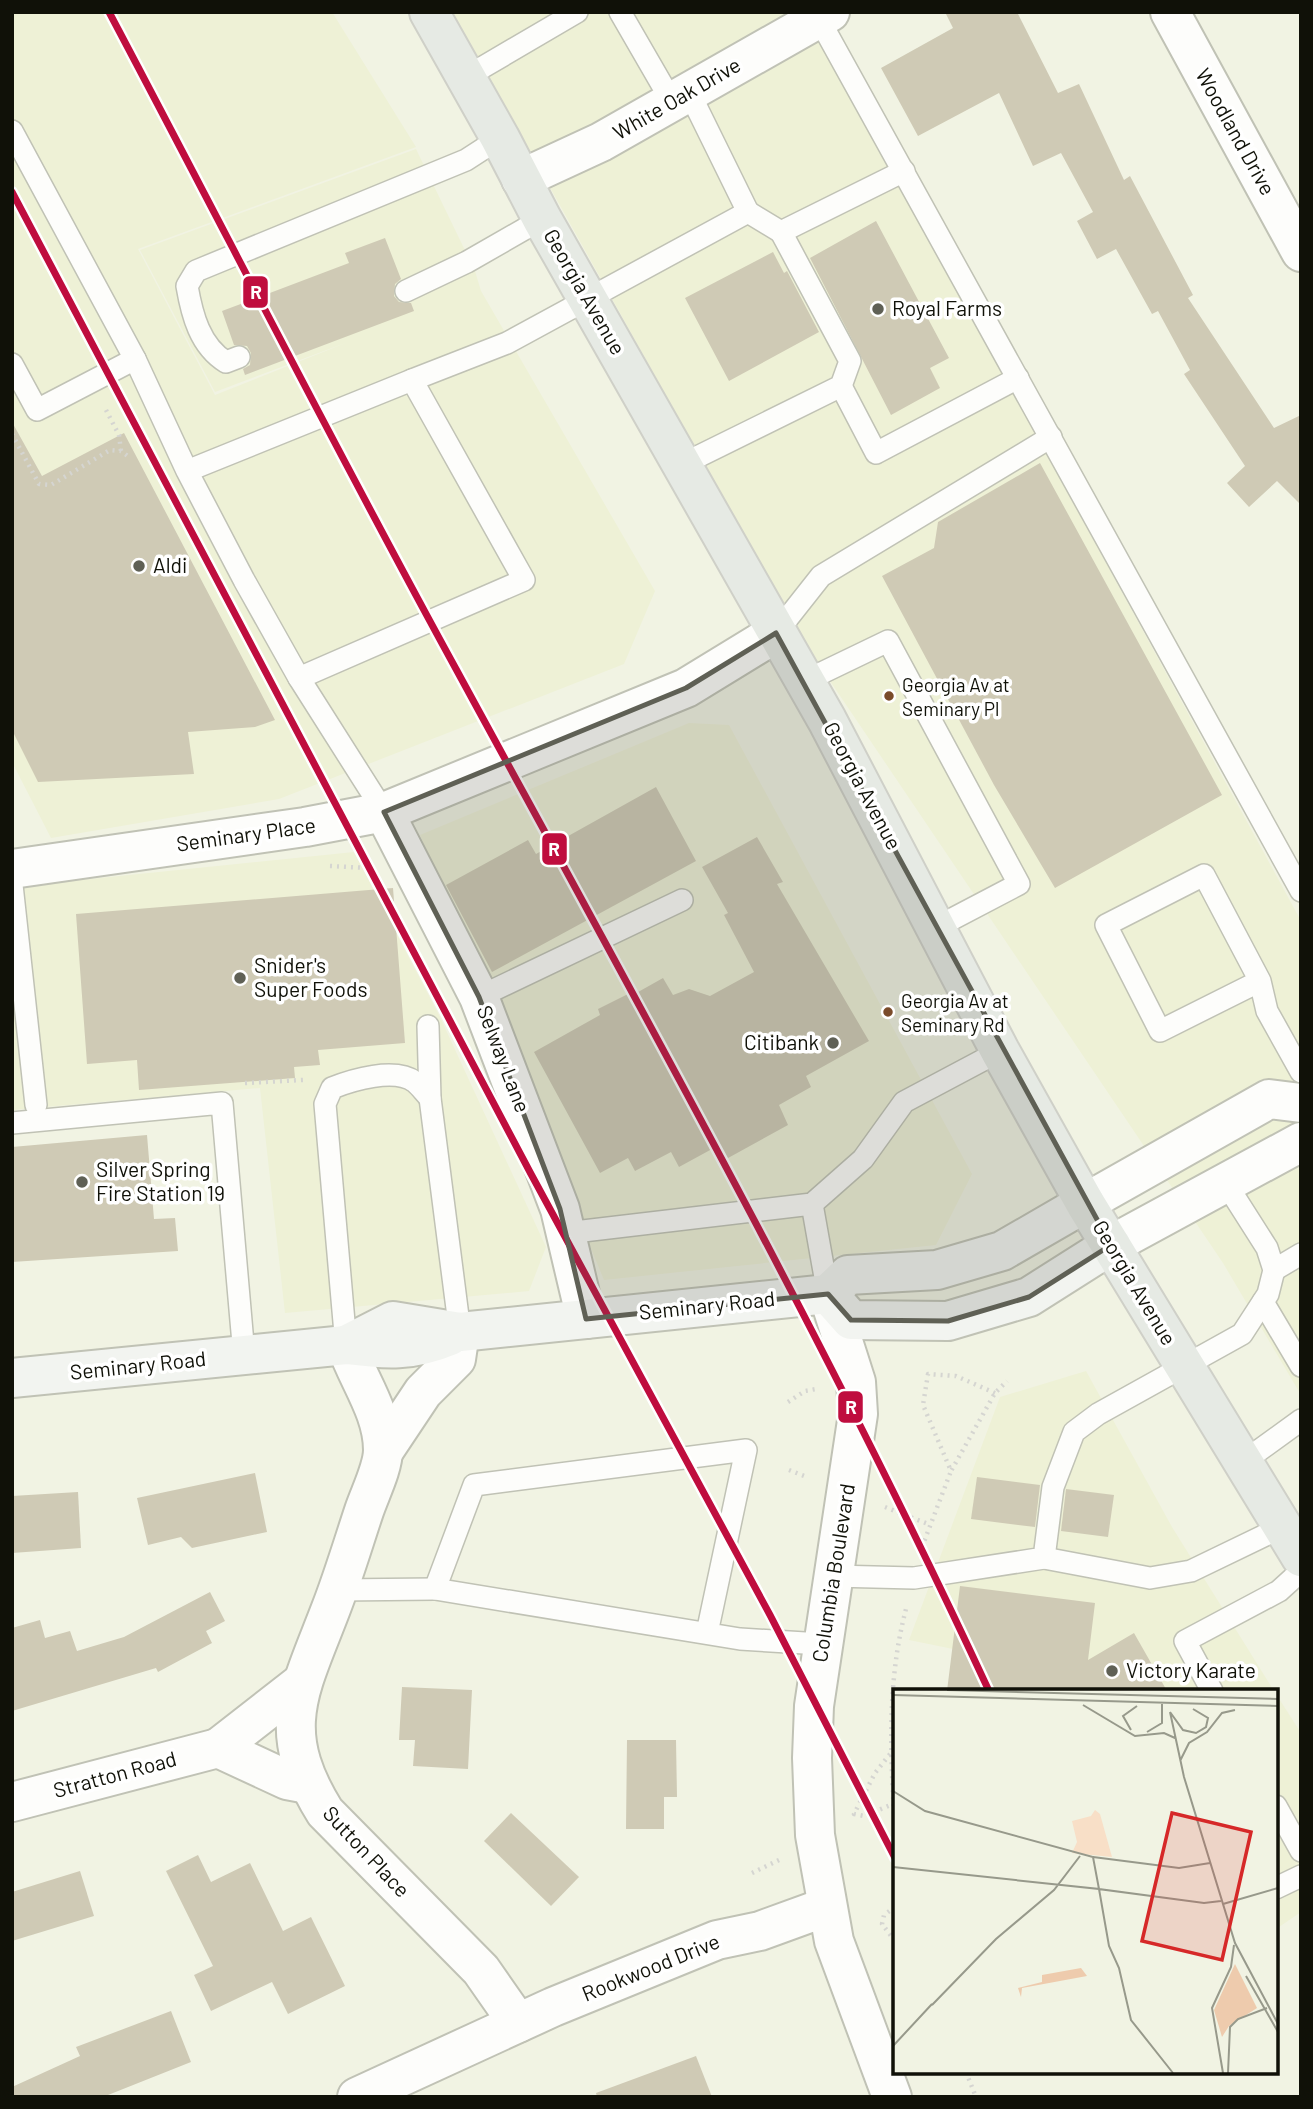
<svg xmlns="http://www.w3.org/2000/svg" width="1313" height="2109" viewBox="0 0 1313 2109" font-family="Barlow,sans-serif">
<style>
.built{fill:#eef1d6}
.building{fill:#cfcab5}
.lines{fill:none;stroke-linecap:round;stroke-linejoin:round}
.service-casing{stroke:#c0c2b5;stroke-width:24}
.minor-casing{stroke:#c0c2b5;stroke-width:42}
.tertiary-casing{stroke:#c0c2b5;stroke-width:42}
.secondary-casing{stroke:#c0c2b5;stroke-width:42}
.primary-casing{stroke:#cfd0c8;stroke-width:42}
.path{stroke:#d5d5d1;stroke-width:4.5;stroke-dasharray:2 5;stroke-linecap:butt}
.service{stroke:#fdfdfb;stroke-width:21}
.minor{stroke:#fdfdfb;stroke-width:38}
.tertiary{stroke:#fdfdfb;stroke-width:38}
.secondary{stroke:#f2f4f0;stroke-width:38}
.primary{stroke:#e6eae4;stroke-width:38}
.metro-1-casing{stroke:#fff;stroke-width:12}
.metro-1{stroke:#bf0d3e;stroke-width:7}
.marked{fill:#5f6055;fill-opacity:0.2;stroke:#5f6055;stroke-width:5;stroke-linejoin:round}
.poi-dot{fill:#5f6055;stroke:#fff;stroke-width:2.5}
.bus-dot{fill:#7a4b2a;stroke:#fff;stroke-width:2.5}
.labels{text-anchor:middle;stroke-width:7;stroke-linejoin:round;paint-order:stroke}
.bus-label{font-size:19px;fill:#101108;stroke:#fff;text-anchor:start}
.street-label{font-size:21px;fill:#101108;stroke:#fff}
.poi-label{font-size:21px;fill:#101108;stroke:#fff;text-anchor:start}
.inset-road{fill:none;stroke:#97998b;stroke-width:2}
.view{fill:#d62828;fill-opacity:0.15;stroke:#d62828;stroke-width:3.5}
.inset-edge{fill:none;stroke:#101108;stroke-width:3.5}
.line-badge{stroke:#fff;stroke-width:2.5}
.badge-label{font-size:19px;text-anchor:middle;font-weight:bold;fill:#fff}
</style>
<rect width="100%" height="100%" fill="#f1f3e3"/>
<!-- built -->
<g class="built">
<polygon points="12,12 332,12 416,147 138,249 215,395 348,342 215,392 140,250 416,149 475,271 481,291 655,591 624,664 279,799 51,838 12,762"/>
<polygon points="452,12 806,12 1301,921 1301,1395 1223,1263 803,641"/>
<polygon points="689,723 729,725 972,1174 936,1245 604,1280 420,835"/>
<polygon points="354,852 440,1017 546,1247 529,1291 285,1313 260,1088 12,1110 12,887"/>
<polygon points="1086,1371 1172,1527 1274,1691 1029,1691 1046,1668 909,1640 1000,1397"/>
<polygon points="1276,1694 1301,1733 1301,1912 1276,1929"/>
</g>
<!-- building -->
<g class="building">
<polygon points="945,12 1017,12 1058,93 1079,84 1124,180 1130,176 1193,295 1188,298 1274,428 1301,415 1301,505 1277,481 1249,507 1227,483 1245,466 1184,374 1190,370 1158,311 1152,314 1116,249 1097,259 1077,221 1093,212 1061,153 1033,166 999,93 918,136 881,68 953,28"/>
<polygon points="876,221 949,358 930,368 940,388 891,415 810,258"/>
<polygon points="385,238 401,279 395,284 394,296 399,302 411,303 414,311 245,375 243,369 250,365 251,353 247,346 234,345 222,311 349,263 345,253"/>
<polygon points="773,252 784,273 787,271 819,332 729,381 685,298"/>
<polygon points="12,422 42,476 124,433 275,720 255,727 188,732 194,774 38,782 12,730"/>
<polygon points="1040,463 1222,795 1055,888 994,785 882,576 934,548 938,522"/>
<polygon points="656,787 696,861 492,972 446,885 528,840 536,854"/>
<polygon points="757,837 783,882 777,884 869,1041 806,1076 811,1087 779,1105 788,1125 719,1163 712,1149 679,1167 671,1152 635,1171 628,1158 600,1173 534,1052 600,1015 598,1009 630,993 631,996 663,978 673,995 689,989 710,996 754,972 724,915 728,913 702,867"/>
<polygon points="393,888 405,1043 318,1050 320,1065 294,1067 295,1078 139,1090 137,1060 87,1064 76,914"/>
<polygon points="147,1135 154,1219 175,1218 178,1251 12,1262 12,1147"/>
<polygon points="255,1473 267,1532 192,1548 181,1537 148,1545 137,1498"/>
<polygon points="977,1477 1040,1485 1035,1527 971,1519"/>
<polygon points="1066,1489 1114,1495 1108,1537 1061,1531"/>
<polygon points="78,1492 81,1548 12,1553 12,1496"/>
<polygon points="960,1586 1095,1603 1088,1660 1134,1633 1167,1691 947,1691"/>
<polygon points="210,1592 225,1621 206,1631 212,1643 158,1672 156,1668 12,1711 12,1628 40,1620 45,1638 70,1631 77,1651 124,1637"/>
<polygon points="402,1687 472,1690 468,1769 413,1766 415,1740 399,1740"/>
<polygon points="627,1740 676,1740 677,1797 664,1797 664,1829 626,1829"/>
<polygon points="511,1813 579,1877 551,1906 484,1841"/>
<polygon points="198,1855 211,1882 250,1863 283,1931 311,1917 345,1986 288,2014 272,1982 211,2011 194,1975 213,1966 166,1871"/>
<polygon points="80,1871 94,1916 12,1941 12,1892"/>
<polygon points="171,2011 191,2062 103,2097 12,2097 12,2087 80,2056 76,2047"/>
<polygon points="696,2056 712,2097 597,2097 596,2093"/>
</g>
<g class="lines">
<defs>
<g id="service">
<polyline points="620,12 672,102"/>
<polyline points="815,12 1301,891"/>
<polyline points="466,77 577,12"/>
<polyline points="12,131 135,359 187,471 244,580 299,678 524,580 412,380 187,471"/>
<polyline points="748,212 781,232 904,171"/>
<polyline points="406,291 467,262 542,219"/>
<path d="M239 357 226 362C200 346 192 315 187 286L196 271 466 160 500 138"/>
<polyline points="12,364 37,410 135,359"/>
<polyline points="412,380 507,343 748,212 689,92"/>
<polyline points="841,386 876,453 1018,378"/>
<polyline points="681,465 841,386 850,361 781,232"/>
<polyline points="776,633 821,576 1051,437"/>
<polyline points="299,678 384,812"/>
<polyline points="805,681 888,641 1019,884 937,927"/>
<polyline points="12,885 36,1105"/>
<polyline points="1260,981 1160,1031 1106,925 1204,875 1260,981 1267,1011 1301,1072"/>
<polyline points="479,997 682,900"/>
<polyline points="428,1026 430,1098 460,1332"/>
<polyline points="12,1123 222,1103 244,1355"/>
<polyline points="812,1204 828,1294"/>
<polyline points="566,1233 812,1204 863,1159 904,1102 1000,1051"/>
<polyline points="1274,1270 1301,1254"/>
<polyline points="1263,1302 1301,1366"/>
<path d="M346 1345 325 1104 332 1088C352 1080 395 1067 415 1082 420 1086 425 1093 430 1098"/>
<polyline points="1243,1462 1301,1420"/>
<polyline points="1044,1558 1150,1578 1191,1571 1282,1527"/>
<polyline points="833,1576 914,1578 1044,1558 1053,1487 1074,1432 1098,1414 1242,1334 1268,1294 1274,1270 1267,1248 1225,1182"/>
<polyline points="338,1590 435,1589"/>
<polyline points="707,1633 746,1450 474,1485 435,1589 740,1639 821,1644"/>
<polyline points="1212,1691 1185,1641 1279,1591 1301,1571"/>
<polyline points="1276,1806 1301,1851"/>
<polyline points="1276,1888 1301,1876"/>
</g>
<g id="minor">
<polyline points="1170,12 1301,252"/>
<polyline points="521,179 601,142 830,12"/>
<polyline points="384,812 479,997 560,1209 586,1319"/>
<polyline points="828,1294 856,1382 858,1414 814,1706 812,1758 815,1835 834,1941 892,2097"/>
<path d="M346 1345C358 1380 383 1412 383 1450 383 1468 370 1493 364 1511 353 1544 343 1578 330 1611 299 1692 274 1730 325 1812L481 1970 518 2023"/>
<polyline points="383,1452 423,1392 456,1359 460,1332"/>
<polyline points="300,1684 218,1748 287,1780 308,1784"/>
<polyline points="12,1802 218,1748"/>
<polyline points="357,2097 553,2007 717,1940 760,1931 826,1907"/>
</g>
<g id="tertiary">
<polyline points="12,869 305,827 384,812 686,688 776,633"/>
<polyline points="1085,1203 1269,1099 1301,1103"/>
<polyline points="1111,1245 1301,1142"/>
</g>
<g id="secondary">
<polyline points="828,1294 851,1320 948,1321 1029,1297 1111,1245"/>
<polyline points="346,1345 393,1321 460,1332 828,1294 848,1275 937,1270 1002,1251 1085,1203"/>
<path d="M12 1378 346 1345C386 1350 412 1352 450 1336"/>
</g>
<polyline id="primary" points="429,12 500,138 542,219 827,720 1000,1051 1085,1203 1301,1557"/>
</defs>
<!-- service casing -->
<use href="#service" class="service-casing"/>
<!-- minor casing -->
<use href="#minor" class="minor-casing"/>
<!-- tertiary casing -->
<use href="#tertiary" class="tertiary-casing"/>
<!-- secondary casing -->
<use href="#secondary" class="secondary-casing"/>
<!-- primary casing -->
<use href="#primary" class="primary-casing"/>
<!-- path -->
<g class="path">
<polyline points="106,410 119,435 121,451"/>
<polyline points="12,434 39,484 51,485 110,450 121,451 129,457"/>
<polyline points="330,866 367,868"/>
<polyline points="245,1083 303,1080"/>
<polyline points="995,1393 956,1376 928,1374 923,1405 951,1471 995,1393 1007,1381"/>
<polyline points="788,1402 805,1391 816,1389"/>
<polyline points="789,1470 807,1477"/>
<polyline points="885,1507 928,1524"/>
<polyline points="922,1547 951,1471"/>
<polyline points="890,1754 875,1773 854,1814 864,1816 893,1804"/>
<path d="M895 1827C890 1754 887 1681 906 1609"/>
<polyline points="752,1873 779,1860"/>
<polyline points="895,1907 884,1915 882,1924 895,1941"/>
<polyline points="966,2072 976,2097"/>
</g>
<!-- service -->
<use href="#service" class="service"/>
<!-- minor -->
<use href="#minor" class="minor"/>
<!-- tertiary -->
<use href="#tertiary" class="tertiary"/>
<!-- secondary -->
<use href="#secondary" class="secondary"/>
<!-- primary -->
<use href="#primary" class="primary"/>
<defs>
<g id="metro-1">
<path d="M109 12C225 231 337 452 456 669 640 1007 827 1342 989 1691"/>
<polyline points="12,192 531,1174 770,1615 895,1858"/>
</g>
</defs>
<!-- metro-1 casing -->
<use href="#metro-1" class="metro-1-casing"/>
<!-- metro-1 -->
<use href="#metro-1" class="metro-1"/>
</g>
<!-- marked area -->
<path class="marked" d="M776 633 1111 1245 1029 1297 948 1321 851 1320 828 1294 586 1319 560 1209 479 997 384 812 686 688Z"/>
<!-- markers -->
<g class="poi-dot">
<circle cx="878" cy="309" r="7"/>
<circle cx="139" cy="566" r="7"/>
<circle cx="240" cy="978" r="7"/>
<circle cx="833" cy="1043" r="7"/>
<circle cx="82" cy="1182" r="7"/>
<circle cx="1112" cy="1671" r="7"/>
</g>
<g class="bus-dot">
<circle cx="889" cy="696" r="6"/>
<circle cx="888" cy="1012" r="6"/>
</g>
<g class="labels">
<!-- bus labels -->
<g class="bus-label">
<text x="902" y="692">Georgia Av at<tspan x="902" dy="24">Seminary Pl</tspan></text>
<text x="901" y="1008">Georgia Av at<tspan x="901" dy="24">Seminary Rd</tspan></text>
</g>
<!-- street labels -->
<g class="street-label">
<text transform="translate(677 99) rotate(-30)" y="7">White Oak Drive</text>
<text transform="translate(1235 132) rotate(61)" y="7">Woodland Drive</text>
<text transform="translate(584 292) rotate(60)" y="7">Georgia Avenue</text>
<text transform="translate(862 786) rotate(62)" y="7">Georgia Avenue</text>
<text transform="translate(246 835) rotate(-8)" y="7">Seminary Place</text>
<text transform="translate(503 1059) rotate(69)" y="7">Selway Lane</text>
<text transform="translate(1134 1283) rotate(59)" y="7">Georgia Avenue</text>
<text transform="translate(707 1306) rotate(-6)" y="7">Seminary Road</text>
<text transform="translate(138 1366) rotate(-6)" y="7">Seminary Road</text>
<text transform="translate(834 1573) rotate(-81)" y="7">Columbia Boulevard</text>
<text transform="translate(115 1775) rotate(-15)" y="7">Stratton Road</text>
<text transform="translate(366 1852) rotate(47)" y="7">Sutton Place</text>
<text transform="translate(651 1968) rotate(-22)" y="7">Rookwood Drive</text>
</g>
<!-- poi labels -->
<g class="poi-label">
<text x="892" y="316">Royal Farms</text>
<text x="153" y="573">Aldi</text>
<text x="254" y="973">Snider's<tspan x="254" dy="24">Super Foods</tspan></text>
<text x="819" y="1050" text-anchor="end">Citibank</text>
<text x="96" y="1177">Silver Spring<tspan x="96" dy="24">Fire Station 19</tspan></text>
<text x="1126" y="1678">Victory Karate</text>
</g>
</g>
<!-- overview -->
<g transform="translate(893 1689)">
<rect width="385" height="385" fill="#f1f3e3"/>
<path d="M202 121 207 125 219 168 179 164 184 153 179 132 198 127Z" fill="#f8dfc7"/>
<path d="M342 275 364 319 336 337 329 348 321 321ZM188 279 194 287 129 299 128 308 125 299 149 293V286Z" fill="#eecbad"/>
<path class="inset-road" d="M54 1 385 10M0 6 385 17M190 16 242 47 271 44 282 49M277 23 291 88 342 254 385 335M277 23 290 41 303 44 313 38 315 29 300 20M238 41 230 27 244 17M254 43 269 34V13M287 72 296 54 314 43 329 24 342 21M0 102 32 122 200 168 206 200 311 214 328 212M200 168 286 179 317 174M0 178 206 200 216 257 226 279 238 331 280 384M330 215 385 199M353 287 385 343M39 316 103 250 161 201 187 167M0 357 39 315M330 384 319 319 338 278 341 256M335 384 337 338 345 330 374 319"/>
<path class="view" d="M279 124 358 143 329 271 249 252Z"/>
<rect width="385" height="385" class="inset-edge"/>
</g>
<g class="line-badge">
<rect x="242" y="275" width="27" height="34" rx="7" fill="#bf0d3e"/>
<rect x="541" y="832" width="27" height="34" rx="7" fill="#bf0d3e"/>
<rect x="837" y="1390" width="27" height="34" rx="7" fill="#bf0d3e"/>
</g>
<g class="badge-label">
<text x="256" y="299">R</text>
<text x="554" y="856">R</text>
<text x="851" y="1414">R</text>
</g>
<!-- border -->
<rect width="1313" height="2109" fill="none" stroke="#101108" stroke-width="28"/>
</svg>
